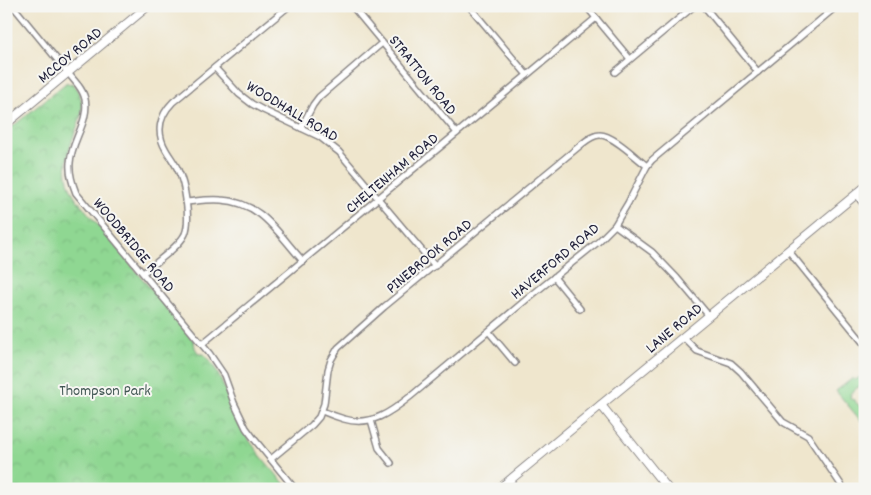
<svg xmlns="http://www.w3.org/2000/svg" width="871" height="495" viewBox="0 0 871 495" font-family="Dekko,sans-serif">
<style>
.grass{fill:#8fd792;stroke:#587c66}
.park{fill:url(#park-crowns);stroke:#587c66}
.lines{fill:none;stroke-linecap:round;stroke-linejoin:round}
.street-casing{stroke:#888484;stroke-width:8}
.secondary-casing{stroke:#888484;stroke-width:10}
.street{stroke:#fff;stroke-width:5}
.secondary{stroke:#fff;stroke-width:8}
.labels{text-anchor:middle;stroke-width:4;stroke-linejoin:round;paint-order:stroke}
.street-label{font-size:16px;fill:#22223b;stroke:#f6f6f2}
.park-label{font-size:16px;fill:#435855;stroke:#f6f6f2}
</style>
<defs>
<pattern id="park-crowns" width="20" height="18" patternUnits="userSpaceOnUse" patternTransform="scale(1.25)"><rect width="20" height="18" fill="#8fd792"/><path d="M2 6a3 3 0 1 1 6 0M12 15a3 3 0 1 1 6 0" fill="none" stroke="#7bb87f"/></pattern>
</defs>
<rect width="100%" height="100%" fill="#f6f6f2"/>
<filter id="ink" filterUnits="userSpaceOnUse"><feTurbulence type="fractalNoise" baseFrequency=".02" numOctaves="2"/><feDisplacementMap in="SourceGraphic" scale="10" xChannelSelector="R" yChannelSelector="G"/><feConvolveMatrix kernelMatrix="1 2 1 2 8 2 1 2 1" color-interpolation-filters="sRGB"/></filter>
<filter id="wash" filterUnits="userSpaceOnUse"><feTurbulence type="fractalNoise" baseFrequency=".0096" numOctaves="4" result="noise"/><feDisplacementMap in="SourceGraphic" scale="20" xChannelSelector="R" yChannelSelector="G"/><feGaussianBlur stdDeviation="1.12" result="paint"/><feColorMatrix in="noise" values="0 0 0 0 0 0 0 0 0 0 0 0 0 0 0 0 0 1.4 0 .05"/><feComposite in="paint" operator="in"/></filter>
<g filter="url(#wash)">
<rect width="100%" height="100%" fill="#efe6cd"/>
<!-- grass -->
<polygon class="grass" points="865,374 865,381 850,394 851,396 850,398 852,400 853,399 863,410 865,409 865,417 861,421 836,391 853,378 855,380"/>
<!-- park -->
<path class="park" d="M67 82 69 84 72 83C77 89 81 96 82 104 83 112 80 119 77 127 67 154 59 175 78 201L194 341 195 348 199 354H204C224 374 227 404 241 427 254 450 272 469 289 489H6V132Z"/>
</g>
<g filter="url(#ink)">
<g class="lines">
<defs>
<g id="street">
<path d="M13 6 78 85C81 89 84 94 85 99 90 121 71 141 70 163 69 173 72 183 76 193L209 353 224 375 234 403 246 428 255 440 295 489"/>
<polyline points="352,6 457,133"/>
<polyline points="469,6 527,75"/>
<polyline points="586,6 630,59"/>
<polyline points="704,6 758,72"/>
<polyline points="215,68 239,94 252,104 263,110 320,137 339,152 435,266"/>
<polyline points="615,72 694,6"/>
<polyline points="301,128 313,105 319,97 382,43"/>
<polyline points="856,194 865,206"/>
<path d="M186 202C197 201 209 199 221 200 262 202 278 234 303 261"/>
<polyline points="615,225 652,252 677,278 709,316"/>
<polyline points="788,250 865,345"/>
<path d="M143 273C154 264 179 247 185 234 191 220 185 184 178 170 175 163 170 157 166 150 156 133 159 116 173 102L289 6"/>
<polyline points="554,277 580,309"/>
<polyline points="489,332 515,363"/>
<polyline points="683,337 697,351 731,363 741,372 783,422 808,436 844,489"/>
<polyline points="202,344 596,18"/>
<path d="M322 411C329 414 337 417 344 419 371 427 391 412 411 396L527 299 598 242 615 225 619 218 628 203 647 166 652 160 837 6"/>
<polyline points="371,420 379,448 391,463"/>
<path d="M271 459 312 425 319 417 324 404 328 370 331 360 338 348 384 307 582 144C587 140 593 135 600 135 613 135 636 158 647 166"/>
</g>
<g id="secondary">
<polyline points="6,124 148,6"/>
<polyline points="601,405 668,489"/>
<polyline points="499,489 865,187"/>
</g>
</defs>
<!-- street casing -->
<use href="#street" class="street-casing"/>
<!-- secondary casing -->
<use href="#secondary" class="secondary-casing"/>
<!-- street -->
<use href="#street" class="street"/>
<!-- secondary -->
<use href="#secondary" class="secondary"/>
</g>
</g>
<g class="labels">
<!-- street labels -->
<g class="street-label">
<text transform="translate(69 54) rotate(-40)" y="6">MCCOY ROAD</text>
<text transform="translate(424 74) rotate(51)" y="6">STRATTON ROAD</text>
<text transform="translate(293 110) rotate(31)" y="6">WOODHALL ROAD</text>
<text transform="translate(391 172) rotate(-40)" y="6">CHELTENHAM ROAD</text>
<text transform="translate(135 244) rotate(50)" y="6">WOODBRIDGE ROAD</text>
<text transform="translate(428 255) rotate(-40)" y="6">PINEBROOK ROAD</text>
<text transform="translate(554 260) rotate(-40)" y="6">HAVERFORD ROAD</text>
<text transform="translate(673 327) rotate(-40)" y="6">LANE ROAD</text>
</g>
<!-- park labels -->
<g class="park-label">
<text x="105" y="395">Thompson Park</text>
</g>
</g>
<!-- margin -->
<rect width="871" height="495" fill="none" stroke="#f6f6f2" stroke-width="25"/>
</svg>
